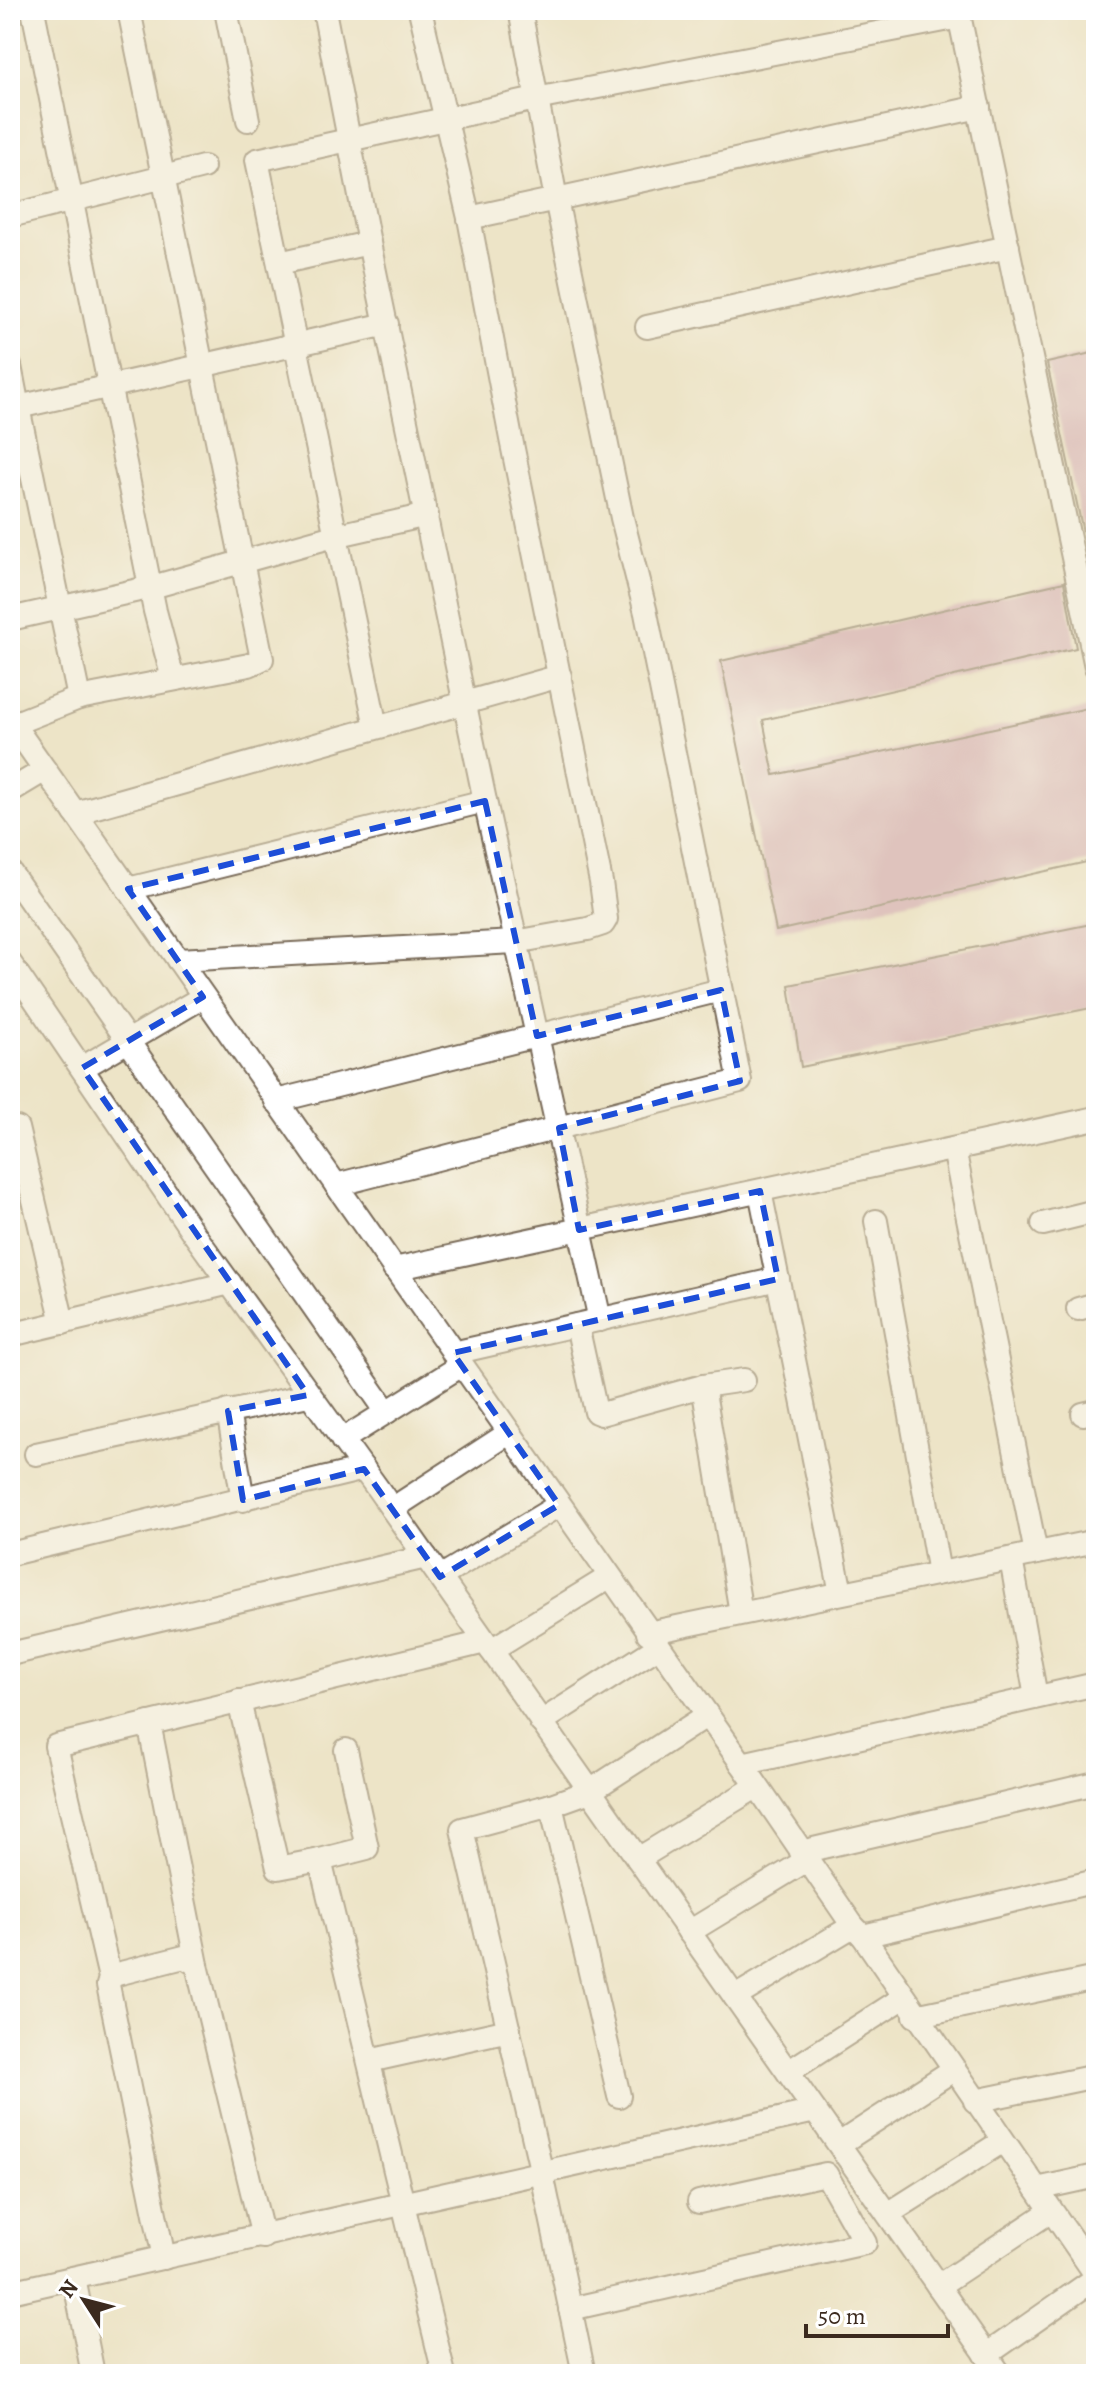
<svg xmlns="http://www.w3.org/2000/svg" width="1106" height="2384" viewBox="0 0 1106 2384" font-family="Alegreya,serif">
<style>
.building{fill:#ce9cb1}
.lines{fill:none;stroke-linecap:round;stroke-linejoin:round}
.street-casing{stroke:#796b59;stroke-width:26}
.street{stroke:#fff;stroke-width:22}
.marked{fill:none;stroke:#1d4ed8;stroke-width:6;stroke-dasharray:16 10;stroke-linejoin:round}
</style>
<rect width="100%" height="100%" fill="#fff"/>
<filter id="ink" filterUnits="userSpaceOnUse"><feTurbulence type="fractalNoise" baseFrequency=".0125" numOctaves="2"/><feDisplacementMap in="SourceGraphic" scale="16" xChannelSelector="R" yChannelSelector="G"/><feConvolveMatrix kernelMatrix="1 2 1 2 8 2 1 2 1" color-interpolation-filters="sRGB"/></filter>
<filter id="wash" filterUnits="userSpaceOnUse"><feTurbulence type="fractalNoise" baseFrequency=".006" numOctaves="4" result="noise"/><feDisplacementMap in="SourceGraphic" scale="32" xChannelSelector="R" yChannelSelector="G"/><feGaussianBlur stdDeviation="1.8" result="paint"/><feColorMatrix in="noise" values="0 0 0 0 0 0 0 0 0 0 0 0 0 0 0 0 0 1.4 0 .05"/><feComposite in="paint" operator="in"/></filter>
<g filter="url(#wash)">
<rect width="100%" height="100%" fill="#ede4c7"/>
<g id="blocks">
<!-- building -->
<g class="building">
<polygon points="1096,352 1096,529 1083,532 1047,363"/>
<polygon points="1064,582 1076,648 763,720 774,775 1093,707 1096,723 1096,860 776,931 721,661"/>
<polygon points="1096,923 1096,1007 801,1067 789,985"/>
</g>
</g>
</g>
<g filter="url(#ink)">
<use href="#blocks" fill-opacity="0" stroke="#796b59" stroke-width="2"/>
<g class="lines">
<defs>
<g id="street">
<polyline points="33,10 155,611 173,679"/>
<polyline points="226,10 248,120"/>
<polyline points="324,10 369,243 485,801 600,1320"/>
<polyline points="958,10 1096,667"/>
<polyline points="10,216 203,167"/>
<polyline points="469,218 979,107"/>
<polyline points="279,263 369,243"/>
<polyline points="647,327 1008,247"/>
<polyline points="10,366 18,407 10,409"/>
<polyline points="10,619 152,587 334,536 427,515"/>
<polyline points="79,698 18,407 387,324"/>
<polyline points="10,720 742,1764 853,1926 863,1936 1096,2275"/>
<polyline points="13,724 79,698 249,665 262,659 129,10"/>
<polyline points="376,727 257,160 536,99 960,17"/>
<polyline points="10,791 45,770"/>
<polyline points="75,813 560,676"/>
<polyline points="10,872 387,1412"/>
<polyline points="128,889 485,801"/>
<polyline points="178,960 515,942 588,929 603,924 606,919 601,882 511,439 469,218 420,10"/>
<polyline points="10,963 192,1231 378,1489 1000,2374"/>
<polyline points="82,1068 203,997"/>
<polyline points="276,1101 721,990"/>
<polyline points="17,1128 63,1323"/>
<polyline points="954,1149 1036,1553"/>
<polyline points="336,1185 740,1081 646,613 622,518 556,199 520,10"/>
<polyline points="760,1191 841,1593"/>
<polyline points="876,1221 939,1573"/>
<polyline points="1043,1224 1096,1211"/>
<polyline points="394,1269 1096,1118"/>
<polyline points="1078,1309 1096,1304"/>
<polyline points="577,1325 596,1412 601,1414 703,1386 741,1613"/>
<polyline points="10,1335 230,1283"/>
<polyline points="453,1353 778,1279"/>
<polyline points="703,1386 744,1380"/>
<polyline points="228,1411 243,1500"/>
<polyline points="1083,1414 1096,1411"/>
<polyline points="342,1440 462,1365"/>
<polyline points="36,1454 308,1395"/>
<polyline points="392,1509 509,1433"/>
<polyline points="10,1554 364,1469"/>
<polyline points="1011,1559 1036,1697"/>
<polyline points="440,1577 559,1505"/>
<polyline points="648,1633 1096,1541"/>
<polyline points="491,1650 609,1577"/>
<polyline points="10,1654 426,1557"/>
<polyline points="239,1701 278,1868 320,1860 444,2374"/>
<polyline points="541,1722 658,1647"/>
<polyline points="149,1723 197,1965"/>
<polyline points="742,1764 1096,1684"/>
<polyline points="551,1805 619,2096"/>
<polyline points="801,1852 1096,1783"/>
<polyline points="638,1859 756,1787"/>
<polyline points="320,1860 367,1848 346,1750"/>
<polyline points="689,1932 807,1860"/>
<polyline points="863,1936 1096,1881"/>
<polyline points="110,1978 117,1974 184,1957 197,1965 263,2237"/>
<polyline points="735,1997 853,1926"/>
<polyline points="915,2016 1096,1978"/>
<polyline points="369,2061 509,2030"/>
<polyline points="788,2072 903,1998"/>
<polyline points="975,2101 1096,2076"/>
<polyline points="839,2144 953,2070"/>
<polyline points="1037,2189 1096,2176"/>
<polyline points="888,2214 1003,2141"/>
<polyline points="164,2258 108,1985 110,1978 56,1746 485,1642"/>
<polyline points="74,2278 93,2374"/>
<polyline points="938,2286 1051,2211"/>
<polyline points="10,2292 815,2111"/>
<polyline points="570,2309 865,2243 826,2174 699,2202"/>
<polyline points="986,2355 1096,2278"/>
<polyline points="584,2374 542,2174 462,1829 551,1805 590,1791 706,1716"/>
</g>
</defs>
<!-- street casing -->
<use href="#street" class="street-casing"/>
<!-- street -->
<use href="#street" class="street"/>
</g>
</g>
<!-- marked area -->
<path d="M0 0H1106V2384H0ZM485 801 537 1036 721 990 740 1081 559 1128 579 1230 760 1191 778 1279 453 1353 559 1505 440 1577 364 1469 243 1500 228 1411 308 1395 82 1068 203 997 128 889Z" fill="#ede4c7" fill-opacity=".55" fill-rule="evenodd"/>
<path class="marked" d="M485 801 537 1036 721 990 740 1081 559 1128 579 1230 760 1191 778 1279 453 1353 559 1505 440 1577 364 1469 243 1500 228 1411 308 1395 82 1068 203 997 128 889Z"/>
<!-- margin -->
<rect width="1106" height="2384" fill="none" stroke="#fff" stroke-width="40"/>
<!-- north arrow -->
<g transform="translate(84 2300) rotate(306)" stroke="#ffffff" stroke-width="6" paint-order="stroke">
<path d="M0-6L14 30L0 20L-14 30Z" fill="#3b2a1e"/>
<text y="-12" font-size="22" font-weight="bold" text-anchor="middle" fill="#3b2a1e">N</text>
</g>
<!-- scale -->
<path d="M806 2324v12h142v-12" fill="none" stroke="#3b2a1e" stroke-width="4"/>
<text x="818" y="2324" font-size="24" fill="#3b2a1e" stroke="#ffffff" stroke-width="6" paint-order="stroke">50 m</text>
</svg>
